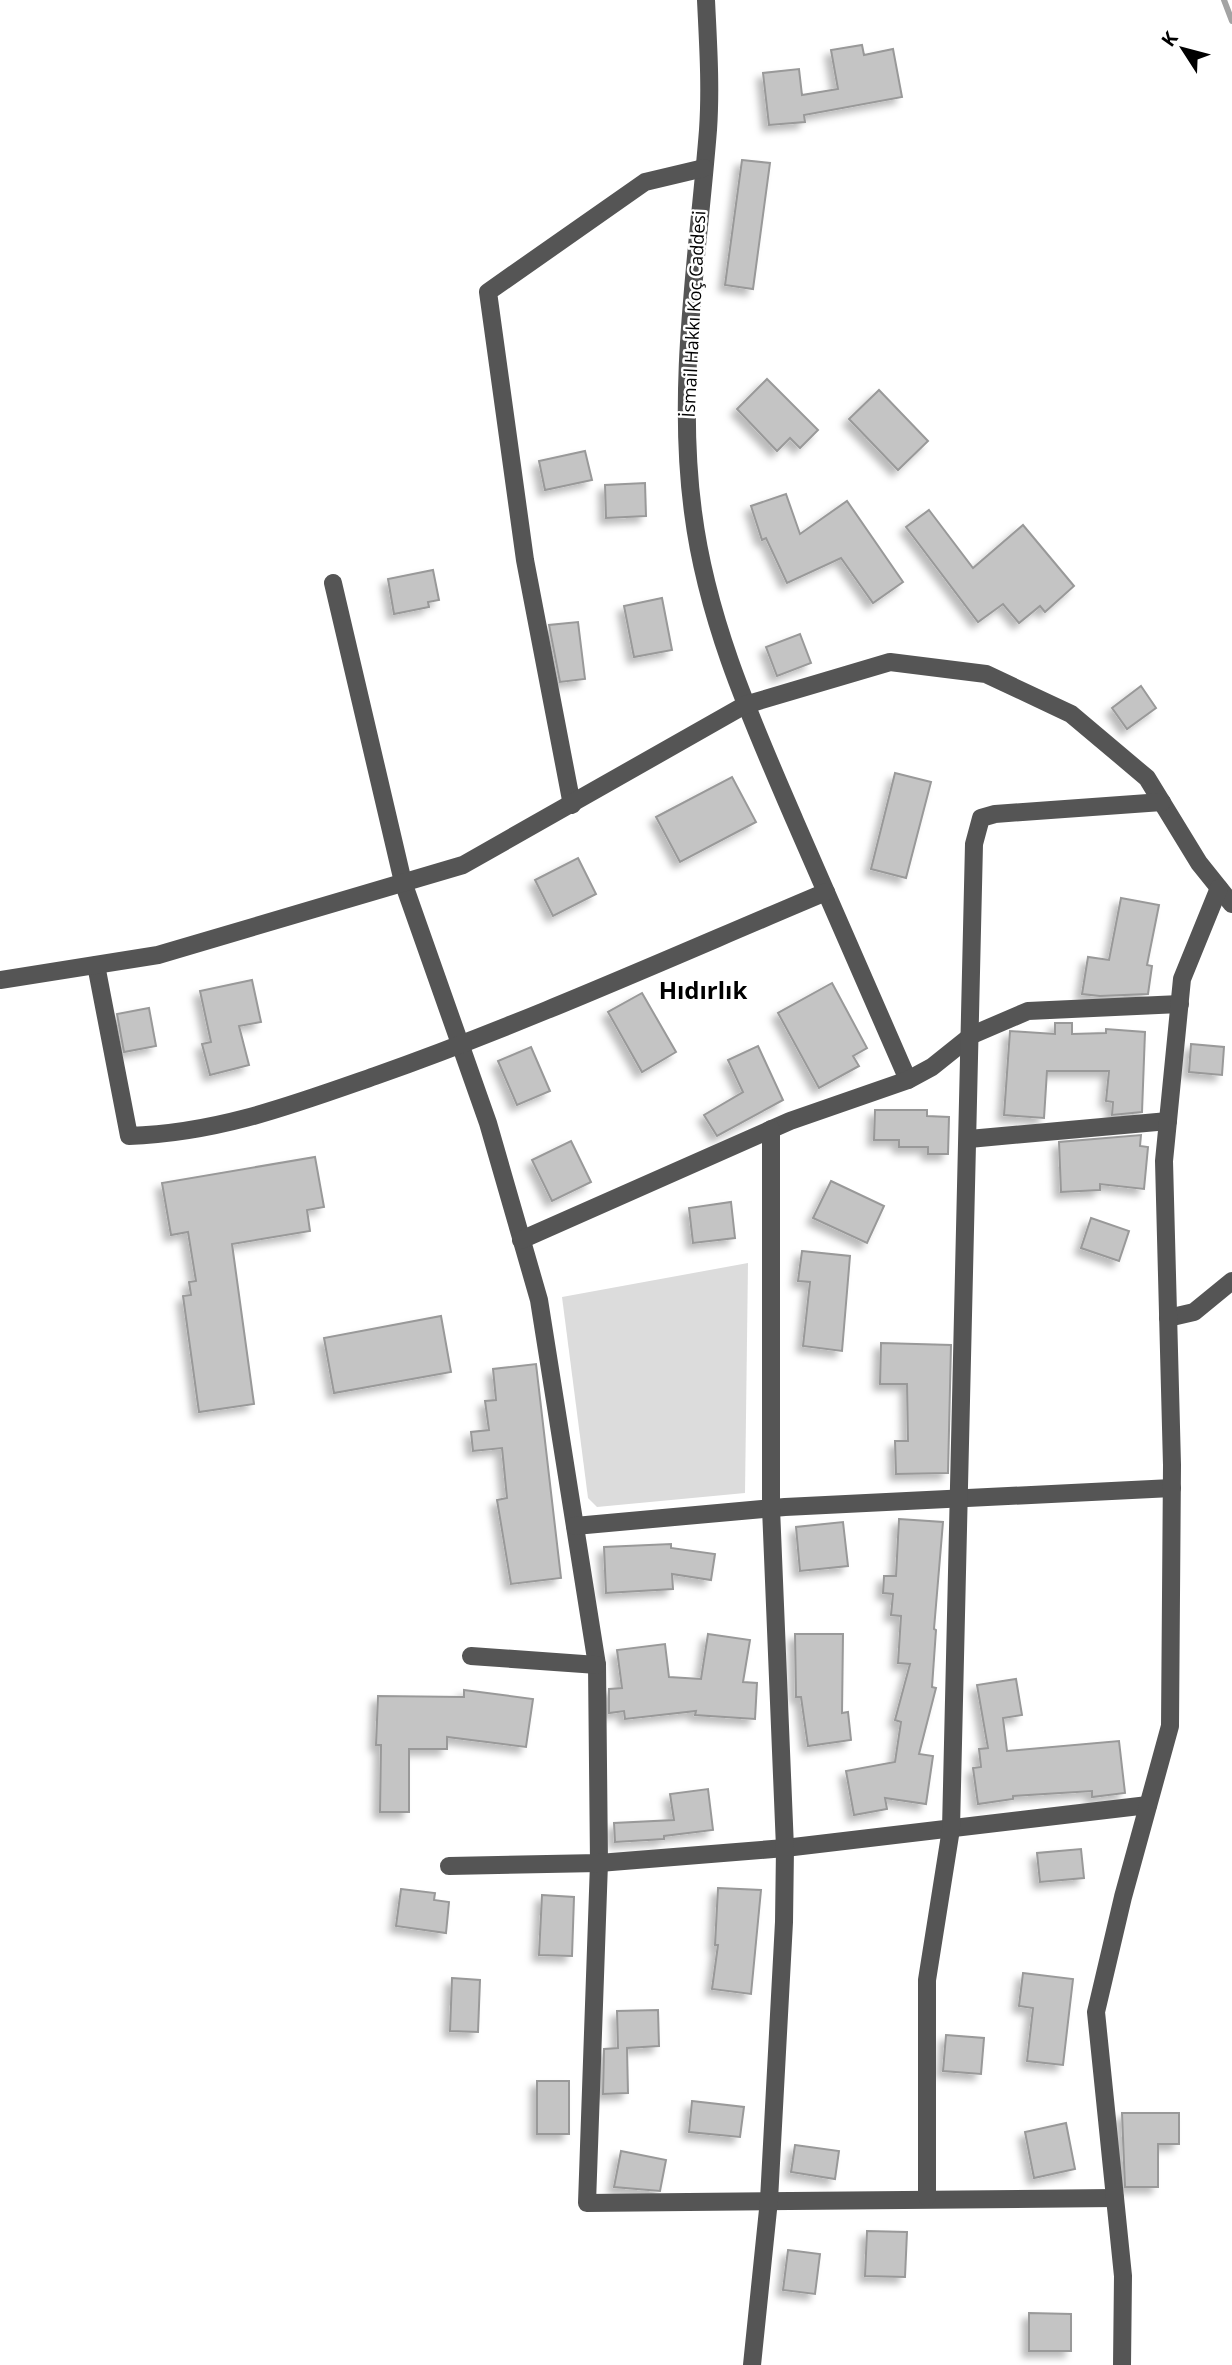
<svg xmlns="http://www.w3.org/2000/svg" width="1232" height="2365" viewBox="0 0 1232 2365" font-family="'Open Sans',sans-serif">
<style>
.green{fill:#dcdcdc}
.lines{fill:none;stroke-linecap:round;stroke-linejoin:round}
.stream{stroke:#a3a3a3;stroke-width:6}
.building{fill:#c4c4c4;stroke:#999;stroke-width:2;filter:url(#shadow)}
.minor{stroke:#555;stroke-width:18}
.labels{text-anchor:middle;stroke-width:5;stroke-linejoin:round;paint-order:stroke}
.street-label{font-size:18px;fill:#000;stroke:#fff}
.district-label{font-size:24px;font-weight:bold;fill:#000;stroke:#fff}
</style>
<defs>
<filter id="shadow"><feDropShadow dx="-6" dy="6" stdDeviation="3.5" flood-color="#0004"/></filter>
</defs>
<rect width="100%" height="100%" fill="#fff"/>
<!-- green -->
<polygon class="green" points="748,1263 745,1493 597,1507 588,1498 562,1297"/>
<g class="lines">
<!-- stream -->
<polyline class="stream" points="1224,0 1232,21"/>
</g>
<!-- building -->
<g class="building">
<polygon points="862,45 864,55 893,49 902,97 804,115 805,122 769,125 763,73 799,69 802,95 838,89 831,50"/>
<polygon points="742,160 770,163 753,289 725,285"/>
<polygon points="767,379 818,430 800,448 790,438 777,451 737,409"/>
<polygon points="879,390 928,441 898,470 849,419"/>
<polygon points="585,451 592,480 545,490 539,461"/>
<polygon points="645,483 646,516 606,518 605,485"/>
<polygon points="786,494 800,534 847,501 903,582 873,603 841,558 787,583 766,538 762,540 751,506"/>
<polygon points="929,510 973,568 1023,525 1074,586 1045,612 1040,606 1019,623 1003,604 978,622 906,527"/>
<polygon points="433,570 439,600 428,602 429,607 394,614 388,579"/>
<polygon points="662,598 672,650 634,657 624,606"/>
<polygon points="578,622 585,679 560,682 549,625"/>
<polygon points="800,634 811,663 777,676 766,647"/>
<polygon points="1141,686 1156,708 1127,729 1112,708"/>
<polygon points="895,773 931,782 906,878 871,869"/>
<polygon points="732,777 756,822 680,862 656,817"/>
<polygon points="578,858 596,894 553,916 535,880"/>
<polygon points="1121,898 1159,905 1147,965 1152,966 1148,994 1100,996 1082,994 1088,957 1109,960"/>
<polygon points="252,980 261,1022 239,1026 249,1065 210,1075 202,1044 211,1042 200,991"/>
<polygon points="832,983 867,1048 853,1056 859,1066 819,1088 778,1013"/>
<polygon points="642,993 676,1052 642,1072 608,1012"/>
<polygon points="149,1008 156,1046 124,1052 117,1014"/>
<polygon points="1055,1023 1072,1023 1072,1034 1106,1033 1106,1029 1145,1032 1142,1112 1112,1115 1113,1102 1106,1101 1109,1071 1047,1071 1044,1118 1004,1115 1010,1031 1055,1034"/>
<polygon points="1191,1044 1224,1047 1222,1075 1189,1072"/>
<polygon points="758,1046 783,1100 717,1136 704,1115 743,1092 728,1060"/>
<polygon points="531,1047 550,1091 517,1105 498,1061"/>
<polygon points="875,1110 927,1110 927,1116 949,1117 948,1154 928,1154 928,1147 899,1147 899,1140 874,1140"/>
<polygon points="1141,1135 1140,1146 1148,1147 1144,1189 1100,1184 1100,1190 1061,1192 1059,1142"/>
<polygon points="571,1141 591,1182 552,1201 532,1160"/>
<polygon points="315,1157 324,1207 307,1210 310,1231 232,1244 254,1404 199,1412 183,1296 191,1295 189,1282 196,1281 188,1232 171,1235 162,1183"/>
<polygon points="831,1181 884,1206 867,1243 813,1218"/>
<polygon points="731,1202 735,1238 693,1243 689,1208"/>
<polygon points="1091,1218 1129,1231 1119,1261 1081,1248"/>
<polygon points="802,1251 850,1256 842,1351 803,1346 810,1282 798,1281"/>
<polygon points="441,1316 451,1372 334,1393 324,1338"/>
<polygon points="881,1343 951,1345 948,1473 896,1474 895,1441 908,1441 907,1384 880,1384"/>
<polygon points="536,1364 561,1578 511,1584 497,1500 507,1498 502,1448 473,1451 471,1432 489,1430 485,1401 496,1400 493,1369"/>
<polygon points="899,1519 943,1522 934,1629 936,1630 932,1687 936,1688 919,1754 933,1756 926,1804 885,1798 887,1809 854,1815 846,1771 895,1762 901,1722 895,1720 910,1664 898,1663 901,1616 891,1615 893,1594 883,1593 884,1576 896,1576"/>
<polygon points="843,1522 848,1566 800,1571 796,1527"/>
<polygon points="671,1544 671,1548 715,1554 711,1580 672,1574 673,1589 606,1593 604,1547"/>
<polygon points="708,1634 750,1640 743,1682 757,1683 755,1719 695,1715 696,1711 625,1719 624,1711 609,1713 609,1689 622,1688 617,1650 665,1644 669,1677 701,1679"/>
<polygon points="795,1634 843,1634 842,1713 848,1712 851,1740 808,1746 801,1697 796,1697"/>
<polygon points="1016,1679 1022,1715 1003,1718 1007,1751 1119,1741 1125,1793 1092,1797 1092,1791 1013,1796 1013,1799 978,1804 973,1768 981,1767 979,1749 988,1748 977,1685"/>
<polygon points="464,1690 533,1699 526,1747 447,1737 447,1749 409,1749 409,1812 380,1812 381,1745 376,1745 378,1696 464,1697"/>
<polygon points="708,1789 713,1830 664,1836 664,1839 615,1842 614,1823 674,1820 670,1794"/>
<polygon points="1081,1849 1084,1878 1040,1882 1037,1853"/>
<polygon points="718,1888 761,1890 751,1994 712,1989 718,1945 715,1945"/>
<polygon points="401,1889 435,1893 434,1900 449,1902 446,1933 396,1926"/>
<polygon points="542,1895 574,1897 572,1956 539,1955"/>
<polygon points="1023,1973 1073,1979 1063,2065 1027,2061 1033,2008 1019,2006"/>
<polygon points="452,1978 480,1980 478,2032 450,2031"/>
<polygon points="658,2010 659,2046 627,2048 628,2093 603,2094 604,2049 618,2048 617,2011"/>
<polygon points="946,2035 984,2038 981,2074 943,2071"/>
<rect x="537" y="2081" width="32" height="53"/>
<polygon points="692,2101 744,2107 740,2137 689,2132"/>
<polygon points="1122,2113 1179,2113 1179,2144 1158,2144 1158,2187 1125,2187"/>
<polygon points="1066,2123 1075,2169 1034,2178 1025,2132"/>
<polygon points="795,2145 839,2151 835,2179 791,2172"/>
<polygon points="621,2151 666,2160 660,2191 614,2187"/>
<polygon points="867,2231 907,2232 905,2277 865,2276"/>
<polygon points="788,2250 820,2254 815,2294 783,2290"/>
<polygon points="1029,2313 1071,2314 1071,2351 1029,2351"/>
</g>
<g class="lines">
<!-- minor -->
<g class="minor">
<path d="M706 0C708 43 711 86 708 130 698 256 676 385 693 512 707 622 752 721 795 821 833 908 871 994 908 1080"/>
<polyline points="333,583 403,882 488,1123 539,1300 597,1665 599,1863 587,2203 1115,2198"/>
<polyline points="572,805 525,560 488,292 645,182 704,168"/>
<path d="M96 965 129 1136C218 1133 292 1105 375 1076 528 1022 676 955 826 892"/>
<polyline points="0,980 158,955 463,865 745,705 890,662 986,674 1071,714 1147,778 1199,863 1232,904"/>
<polyline points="969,1139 1168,1121"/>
<polyline points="521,1240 790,1121 908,1080 932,1067 972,1035 1028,1011 1180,1004"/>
<polyline points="1168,1318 1194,1312 1232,1281"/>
<polyline points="575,1526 785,1507 1172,1488"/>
<polyline points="471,1656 597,1665"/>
<polyline points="449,1866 599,1863 785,1848 1148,1805"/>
<polyline points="927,2197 927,1980 951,1829 974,844 981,818 995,814 1162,802"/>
<polyline points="752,2365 769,2200 784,1922 785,1848 771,1508 771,1129"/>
<polyline points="1122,2365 1123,2276 1096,2012 1123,1897 1170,1726 1172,1465 1164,1161 1182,979 1219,888"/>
</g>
</g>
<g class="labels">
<!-- street labels -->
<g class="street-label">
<text transform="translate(694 314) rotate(-87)" y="6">İsmail Hakkı Koç Caddesi</text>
</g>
<!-- district labels -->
<g class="district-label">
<text x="703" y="999">Hıdırlık</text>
</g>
</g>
<!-- north arrow -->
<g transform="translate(1183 49) rotate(306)" stroke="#ffffff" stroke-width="5" paint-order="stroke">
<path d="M0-5L12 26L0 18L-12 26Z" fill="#000000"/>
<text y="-10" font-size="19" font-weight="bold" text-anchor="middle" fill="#000000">K</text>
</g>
</svg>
